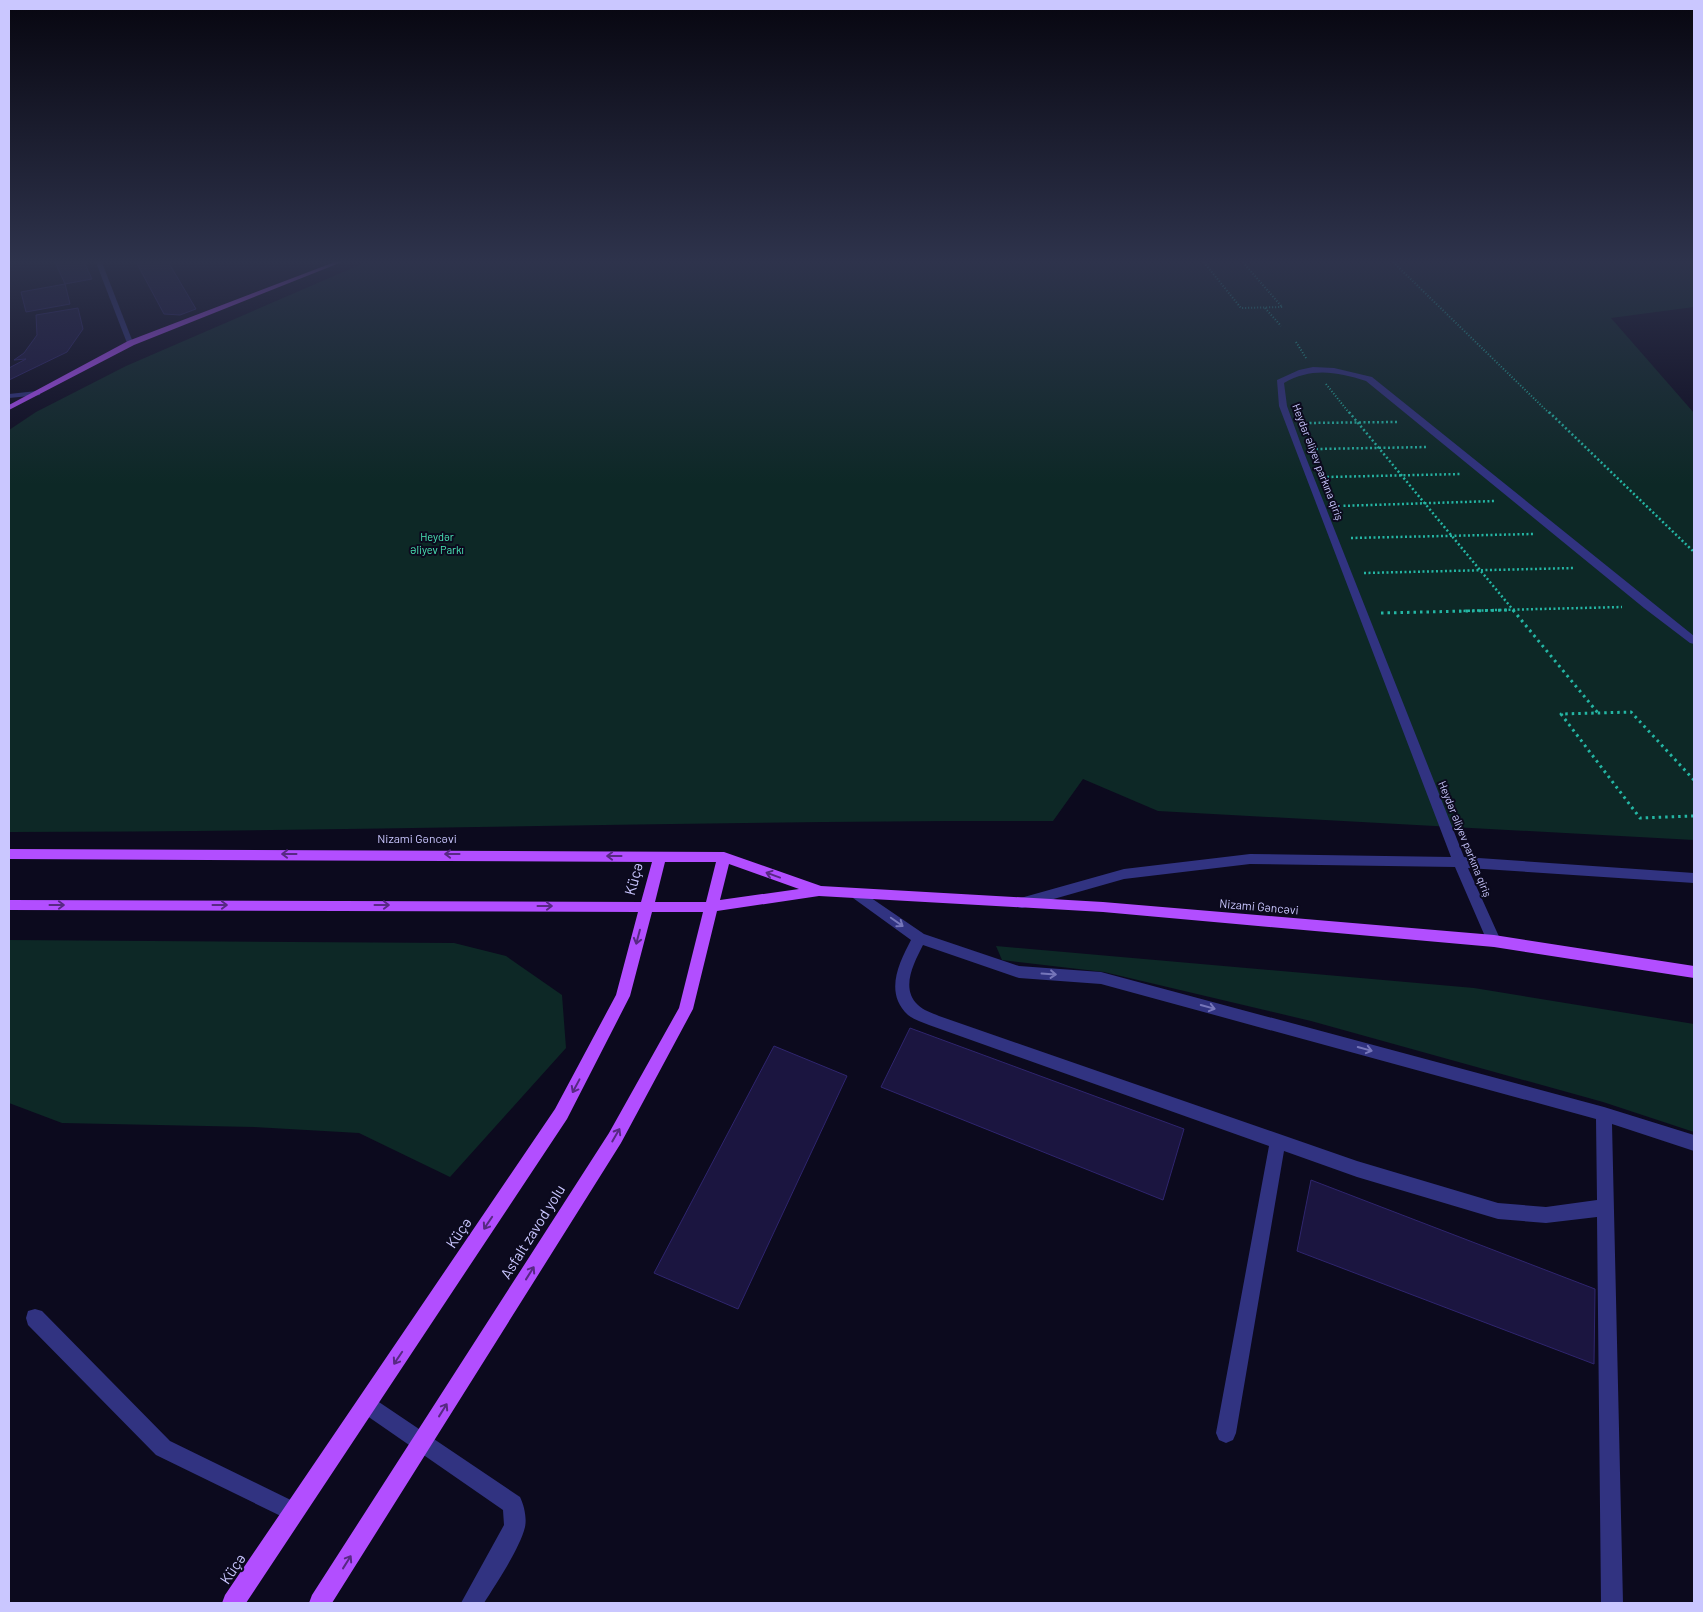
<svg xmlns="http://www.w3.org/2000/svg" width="1703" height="1612" viewBox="0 0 1703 1612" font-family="Barlow,sans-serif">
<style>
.green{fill:#0d2826}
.building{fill:#1b1540;stroke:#2f256e}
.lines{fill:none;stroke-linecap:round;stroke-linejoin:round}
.path-far2{stroke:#24b6a4;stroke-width:2;stroke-dasharray:1 2;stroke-linecap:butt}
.path-far1{stroke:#24b6a4;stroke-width:2.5;stroke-dasharray:2 2.5;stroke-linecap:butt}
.path{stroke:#24b6a4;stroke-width:3;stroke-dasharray:2.5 4;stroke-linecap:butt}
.minor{fill:#313381;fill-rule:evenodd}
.major{fill:#b24eff;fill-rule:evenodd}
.oneway{stroke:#572983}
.oneway2{stroke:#7676ba}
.labels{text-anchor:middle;stroke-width:4;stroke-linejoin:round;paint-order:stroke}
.far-street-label{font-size:11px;fill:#cac7ff;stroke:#0c0a1e}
.far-park-label{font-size:11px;fill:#4be7b7;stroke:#0c0a1e}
.street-label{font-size:12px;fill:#cac7ff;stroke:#0c0a1e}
.near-street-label{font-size:15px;fill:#cac7ff;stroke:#0c0a1e}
</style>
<rect width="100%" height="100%" fill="#0c0a1e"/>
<!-- green -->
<g class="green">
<path d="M371 260H1694V307L1611 318 1694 413V840L1158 811 1083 779 1053 821C705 820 357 832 9 832V430L36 412 126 366Z"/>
<polygon points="9,940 454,943 506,956 562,995 566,1048 450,1177 359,1133 254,1127 62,1123 9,1103"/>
<polygon points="996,946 1474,988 1694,1024 1694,1132 1603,1102 1311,1021 1104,972 1002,960"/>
</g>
<!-- building -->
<g class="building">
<polygon points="70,260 83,260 92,279 65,284 55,262"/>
<polygon points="135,260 167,260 196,309 180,315 164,314"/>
<polygon points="65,284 70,304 26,312 21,292"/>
<polygon points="78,308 83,329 67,352 9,380 9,368 26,359 14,360 24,353 37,335 36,315"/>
<polygon points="910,1028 1184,1129 1163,1200 881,1087"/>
<polygon points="774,1046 847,1076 738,1309 654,1273"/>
<polygon points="1311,1180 1595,1289 1594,1364 1297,1251"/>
</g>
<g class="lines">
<!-- path-far2 -->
<g class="path-far2">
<polyline points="1202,260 1241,308 1283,307"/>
<polyline points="1241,260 1282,307"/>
<polyline points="1391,260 1550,414"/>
<polyline points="1265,308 1281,326"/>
<polyline points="1296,342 1306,358"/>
<polyline points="1326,384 1350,414"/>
</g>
<!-- path-far1 -->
<g class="path-far1">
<polyline points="1349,412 1514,611"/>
<polyline points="1549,412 1694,552"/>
<polyline points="1305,423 1397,422"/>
<polyline points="1316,449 1428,447"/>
<polyline points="1327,477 1461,474"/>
<polyline points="1339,506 1495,501"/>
<polyline points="1351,538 1534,534"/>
<polyline points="1364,573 1575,568"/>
<polyline points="1459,611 1622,607"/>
</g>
<!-- path -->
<g class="path">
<polyline points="1513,610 1598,713"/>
<polyline points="1381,613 1510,610"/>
<polyline points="1694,780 1631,712 1561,714 1640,818 1694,816"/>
</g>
<!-- minor -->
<g class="minor">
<polygon points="95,260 101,260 134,345 127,343"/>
<path d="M1313 367 1334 368 1372 377 1694 636V644L1690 643 1644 608 1366 381C1337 372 1312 367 1284 383L1287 406 1303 450 1464 857 1694 873V883L1468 868 1501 941 1499 945 1494 947 1489 945 1487 941 1455 867 1250 864 1124 879 1022 908 1017 907 1015 903 1017 899 1124 869 1250 854 1451 857 1279 406 1277 380 1299 370Z"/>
<polygon points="37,391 40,391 40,395 9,398 9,394"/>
<path d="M858 889 924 934 1019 966 1101 972 1604 1107 1694 1135V1151L1612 1124 1623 1603H1601L1597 1217 1546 1223 1498 1219 1357 1177 1284 1151 1236 1433 1233 1440 1226 1443 1219 1440 1216 1433 1269 1146 929 1025C922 1022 914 1020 908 1015 884 993 899 963 911 940L853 898 851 894 853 890ZM923 945 1019 978 1101 984 1596 1119 1597 1200 1546 1207 1498 1203 1357 1161 939 1016C932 1013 923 1010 918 1005 900 988 914 963 923 945Z"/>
<polygon points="35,1309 42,1311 170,1441 301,1505 304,1512 301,1519 294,1522 287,1519 156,1455 28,1325 26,1318 28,1311"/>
<path d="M367 1394 520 1497C524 1505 527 1518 525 1527 520 1548 496 1584 484 1603H461L504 1525 503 1510 360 1411 357 1404 360 1397Z"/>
</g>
<!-- major -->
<g class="major">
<polygon points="340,260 347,260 134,345 9,410 9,405 128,341"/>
<path d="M9 849 724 852 821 886 1103 902 1494 935 1694 966V978L1494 947 1103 912 819 896 717 911 693 1009 621 1143 332 1603H309L312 1595 609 1133 679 1008 703 912H652L630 996 567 1119 246 1603H222L225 1595 555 1109 616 995 638 912 9 910V900L641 902 652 862 9 859ZM665 862H716L706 902H655ZM729 864 799 889 720 900Z"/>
</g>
</g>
<!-- one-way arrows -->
<defs><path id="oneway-shaft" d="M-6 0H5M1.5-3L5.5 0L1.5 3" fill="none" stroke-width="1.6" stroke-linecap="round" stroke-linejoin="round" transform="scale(1.25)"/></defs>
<g class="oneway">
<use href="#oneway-shaft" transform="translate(289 854) rotate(-180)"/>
<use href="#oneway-shaft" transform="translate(452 854) rotate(-180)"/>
<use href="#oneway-shaft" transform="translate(614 856) rotate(-180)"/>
<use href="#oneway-shaft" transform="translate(773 875) rotate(-160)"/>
<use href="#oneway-shaft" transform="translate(57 905)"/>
<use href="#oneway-shaft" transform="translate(220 905)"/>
<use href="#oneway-shaft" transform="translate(382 905)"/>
<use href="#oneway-shaft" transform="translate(545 906)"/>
<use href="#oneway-shaft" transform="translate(638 937) rotate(105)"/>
<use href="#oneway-shaft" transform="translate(576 1086) rotate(118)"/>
<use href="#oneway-shaft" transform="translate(616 1135) rotate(-60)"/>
<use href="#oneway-shaft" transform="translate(488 1223) rotate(124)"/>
<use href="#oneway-shaft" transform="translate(530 1273) rotate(-58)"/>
<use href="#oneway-shaft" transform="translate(398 1358) rotate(124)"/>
<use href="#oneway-shaft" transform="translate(443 1410) rotate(-58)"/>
<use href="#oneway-shaft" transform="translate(347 1562) rotate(-58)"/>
</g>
<g class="oneway2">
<use href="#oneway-shaft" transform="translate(897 922) rotate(35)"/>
<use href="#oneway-shaft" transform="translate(1049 974) rotate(4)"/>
<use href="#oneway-shaft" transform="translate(1208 1007) rotate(15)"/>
<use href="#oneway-shaft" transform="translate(1365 1049) rotate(15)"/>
</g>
<!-- sky -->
<linearGradient id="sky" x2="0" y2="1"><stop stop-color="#070610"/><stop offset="0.54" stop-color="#2e334c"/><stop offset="1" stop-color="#2e334c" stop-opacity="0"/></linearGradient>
<rect width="1703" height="485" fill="url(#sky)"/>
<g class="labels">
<!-- far-street labels -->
<g class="far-street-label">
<text transform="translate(1318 462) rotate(69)" y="4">Heydər Əliyev parkına qiriş</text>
<text transform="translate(1465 839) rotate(68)" y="4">Heydər Əliyev parkına qiriş</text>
</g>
<!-- far-park labels -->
<g class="far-park-label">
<text x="437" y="541">Heydər<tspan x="437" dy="13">Əliyev Parkı</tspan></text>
</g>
<!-- street labels -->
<g class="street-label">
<text x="417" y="843">Nizami Gəncəvi</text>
<text transform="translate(1259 907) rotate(5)" y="4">Nizami Gəncəvi</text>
</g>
<!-- near-street labels -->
<g class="near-street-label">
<text transform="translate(634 879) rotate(-75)" y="5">Küçə</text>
<text transform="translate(533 1232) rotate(-58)" y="5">Asfalt zavod yolu</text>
<text transform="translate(459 1233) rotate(-56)" y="5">Küçə</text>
<text transform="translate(233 1569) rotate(-56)" y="5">Küçə</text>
</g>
</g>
<!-- border -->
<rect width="1703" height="1612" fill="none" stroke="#cac7ff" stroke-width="20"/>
</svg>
